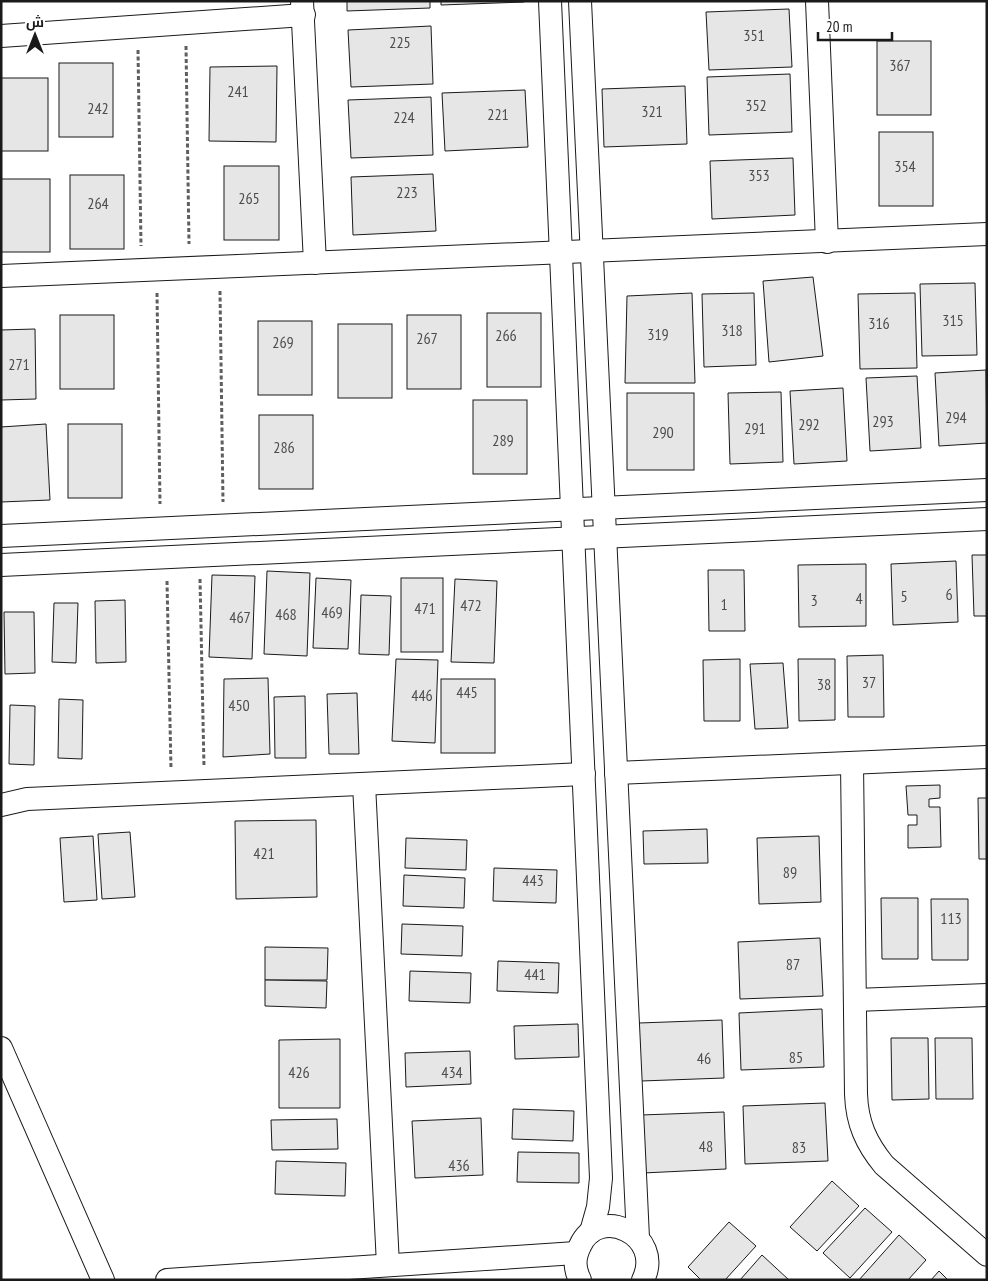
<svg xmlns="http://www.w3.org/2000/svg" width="988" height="1281" viewBox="0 0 988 1281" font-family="'PT Sans Narrow',Cairo,sans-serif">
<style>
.building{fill:#e6e6e6;stroke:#1a1a1a}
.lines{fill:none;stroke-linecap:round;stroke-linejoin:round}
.minor-casing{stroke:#1a1a1a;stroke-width:24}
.path{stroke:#5f5f5f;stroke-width:3;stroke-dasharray:4 2.5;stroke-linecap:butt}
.minor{stroke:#fff;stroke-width:22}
.labels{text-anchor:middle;stroke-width:4;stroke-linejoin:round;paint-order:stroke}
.number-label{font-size:16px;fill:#4d4d4d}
</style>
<rect width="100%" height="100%" fill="#fff"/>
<!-- building -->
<g class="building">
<polygon points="347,1 430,1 430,8 347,11"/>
<polygon points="441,1 524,1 524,2 441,5"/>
<polygon points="789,9 792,67 709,70 706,12"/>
<polygon points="431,26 433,84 351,87 348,30"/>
<rect x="877" y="41" width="54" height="74"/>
<rect x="59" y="63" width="54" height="74"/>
<polygon points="277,66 276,142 209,141 210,67"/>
<polygon points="790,74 792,132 709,135 707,77"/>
<rect x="1" y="78" width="47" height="73"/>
<polygon points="685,86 687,144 604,147 602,89"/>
<polygon points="525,90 528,147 445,151 442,93"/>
<polygon points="431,97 433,155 351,158 348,100"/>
<rect x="879" y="132" width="54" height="74"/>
<polygon points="793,158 795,215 712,219 710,161"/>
<rect x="224" y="166" width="55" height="74"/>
<polygon points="433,174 436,231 353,235 351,177"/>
<rect x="70" y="175" width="54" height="74"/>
<rect x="1" y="179" width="49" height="73"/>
<polygon points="813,277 823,356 769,362 763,281"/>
<polygon points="975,283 977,355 922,356 920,284"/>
<polygon points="692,293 695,383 625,383 627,296"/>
<polygon points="754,293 756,365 704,367 702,294"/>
<polygon points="915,293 917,368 860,369 858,294"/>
<rect x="487" y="313" width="54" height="74"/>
<rect x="60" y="315" width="54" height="74"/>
<rect x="407" y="315" width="54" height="74"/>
<rect x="258" y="321" width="54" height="74"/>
<rect x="338" y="324" width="54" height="74"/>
<polygon points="35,329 36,399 1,400 1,330"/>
<polygon points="986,370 987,443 939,446 935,373"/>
<polygon points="917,376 921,448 870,451 866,378"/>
<polygon points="843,388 847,461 794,464 790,391"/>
<polygon points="781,392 783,462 730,464 728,393"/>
<rect x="627" y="393" width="67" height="77"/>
<rect x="473" y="400" width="54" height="74"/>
<rect x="259" y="415" width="54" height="74"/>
<polygon points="46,424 50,500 1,502 1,427"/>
<rect x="68" y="424" width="54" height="74"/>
<polygon points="972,555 987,555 987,616 974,616"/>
<polygon points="956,561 958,622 893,625 891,564"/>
<polygon points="866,564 866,626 799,627 798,565"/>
<polygon points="708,570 744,570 745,631 709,631"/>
<polygon points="267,571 310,573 307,656 264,654"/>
<polygon points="212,575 255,576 252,659 209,657"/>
<polygon points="316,578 351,580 348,649 313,648"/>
<rect x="401" y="578" width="42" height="74"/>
<polygon points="455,579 497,581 494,663 451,662"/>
<polygon points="361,595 391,596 389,655 359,654"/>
<polygon points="125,600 126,662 96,663 95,601"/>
<polygon points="54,603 78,603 76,663 52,662"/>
<polygon points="4,612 34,612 35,673 5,674"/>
<polygon points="883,655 884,717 848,717 847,656"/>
<polygon points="396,659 438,660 435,743 392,741"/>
<polygon points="740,659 740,721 704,721 703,660"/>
<polygon points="798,659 835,659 835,720 799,721"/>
<polygon points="783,663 788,728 755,729 750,664"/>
<polygon points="268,678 270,754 223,757 224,679"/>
<rect x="441" y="679" width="54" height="74"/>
<polygon points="357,693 359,754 329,754 327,694"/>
<polygon points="305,696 306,758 275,758 274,697"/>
<polygon points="59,699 83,700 82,759 58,758"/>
<polygon points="10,705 35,706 34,765 9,764"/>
<polygon points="940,785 940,798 929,799 929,807 940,807 941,847 908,848 908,825 917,825 917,815 908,815 906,786"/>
<polygon points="978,798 987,798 987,859 979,859"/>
<polygon points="316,820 317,897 236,899 235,821"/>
<polygon points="707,829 708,863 644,864 643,831"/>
<polygon points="130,832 135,897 102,899 98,834"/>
<polygon points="93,836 97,900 64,902 60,838"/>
<polygon points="819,836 821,902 759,904 757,838"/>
<polygon points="406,838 467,840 466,870 405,868"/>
<polygon points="494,868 557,870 556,903 493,901"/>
<polygon points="404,875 465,878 464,908 403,906"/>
<polygon points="881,898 918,898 918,959 882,959"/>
<polygon points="931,899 968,899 968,960 932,960"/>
<polygon points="402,924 463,926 462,956 401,954"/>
<polygon points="820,938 823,996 740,999 738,942"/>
<polygon points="265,947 328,948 327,980 265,980"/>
<polygon points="498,961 559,963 558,993 497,991"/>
<polygon points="410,971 471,973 470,1003 409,1001"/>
<polygon points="265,980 327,981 326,1008 265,1006"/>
<polygon points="822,1009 824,1067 741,1070 739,1013"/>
<polygon points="722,1020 724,1078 641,1081 639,1023"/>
<polygon points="578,1024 579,1057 515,1059 514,1026"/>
<polygon points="891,1038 928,1038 929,1099 892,1100"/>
<polygon points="935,1038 972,1038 973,1099 936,1099"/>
<polygon points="340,1039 340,1108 279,1108 279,1040"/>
<polygon points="470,1051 471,1084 406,1087 405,1053"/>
<polygon points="825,1103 828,1161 745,1164 743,1106"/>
<polygon points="513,1109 574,1111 573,1141 512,1139"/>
<polygon points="724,1112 726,1169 643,1173 641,1115"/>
<polygon points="481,1118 483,1175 415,1178 412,1121"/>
<polygon points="337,1119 338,1149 272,1150 271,1120"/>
<polygon points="518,1152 579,1153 579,1183 517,1182"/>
<polygon points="276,1161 346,1163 345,1196 275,1194"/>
<polygon points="832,1181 859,1206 817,1251 790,1227"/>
<polygon points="865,1208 892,1232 850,1278 823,1253"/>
<polygon points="729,1222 756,1246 725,1280 701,1280 688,1267"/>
<polygon points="899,1235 926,1260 908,1280 859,1280"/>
<polygon points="762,1255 789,1280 740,1280"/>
<polygon points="939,1271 948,1280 931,1280"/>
</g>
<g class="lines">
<defs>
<g id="minor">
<polyline points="302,1 315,263"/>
<polyline points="550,1 601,1178 598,1207 591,1232"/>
<polyline points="580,1 638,1238"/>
<polyline points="817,1 827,242"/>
<polyline points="1,36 304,15"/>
<polyline points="1,276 987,234"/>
<polyline points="1,536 987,490"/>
<polyline points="1,565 987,519"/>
<path d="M852 763 856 1094C857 1123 866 1143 884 1165L987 1255"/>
<polyline points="616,773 987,757"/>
<polyline points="364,784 388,1265"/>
<polyline points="1,805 27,799 584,774"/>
<polyline points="855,1000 987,995"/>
<polyline points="1,1048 103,1280"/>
<polyline points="167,1280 576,1253"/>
<path d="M580 1280C574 1268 574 1258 580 1246 598 1204 665 1235 643 1280"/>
</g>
</defs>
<!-- minor casing -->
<use href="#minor" class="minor-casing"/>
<!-- path -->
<g class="path">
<polyline points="186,46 189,244"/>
<polyline points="138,50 141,246"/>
<polyline points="220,291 223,502"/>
<polyline points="157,293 160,504"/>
<polyline points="200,579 204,767"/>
<polyline points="167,581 171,769"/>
</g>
<!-- minor -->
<use href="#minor" class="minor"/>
</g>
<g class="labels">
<!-- number labels -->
<g class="number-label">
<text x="754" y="41">351</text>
<text x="400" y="48">225</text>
<text x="900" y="71">367</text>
<text x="238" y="97">241</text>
<text x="756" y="111">352</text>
<text x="98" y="114">242</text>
<text x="652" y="117">321</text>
<text x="498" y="120">221</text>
<text x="404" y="123">224</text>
<text x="905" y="172">354</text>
<text x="759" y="181">353</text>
<text x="407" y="198">223</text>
<text x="249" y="204">265</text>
<text x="98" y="209">264</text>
<text x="953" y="326">315</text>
<text x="879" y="329">316</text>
<text x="732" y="336">318</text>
<text x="658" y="340">319</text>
<text x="506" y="341">266</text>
<text x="427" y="344">267</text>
<text x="283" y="348">269</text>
<text x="19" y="370">271</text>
<text x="956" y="423">294</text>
<text x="883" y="427">293</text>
<text x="809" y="430">292</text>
<text x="755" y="434">291</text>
<text x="663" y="438">290</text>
<text x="503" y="446">289</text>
<text x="284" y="453">286</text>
<text x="949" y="600">6</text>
<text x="904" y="602">5</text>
<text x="859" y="604">4</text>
<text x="814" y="606">3</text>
<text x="724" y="610">1</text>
<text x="471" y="611">472</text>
<text x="425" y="614">471</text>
<text x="332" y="618">469</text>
<text x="286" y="620">468</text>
<text x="240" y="623">467</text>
<text x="869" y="688">37</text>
<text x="824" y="690">38</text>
<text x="467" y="698">445</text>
<text x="422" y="701">446</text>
<text x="239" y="711">450</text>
<text x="264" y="859">421</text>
<text x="790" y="878">89</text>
<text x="533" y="886">443</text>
<text x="951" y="924">113</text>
<text x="793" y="970">87</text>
<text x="535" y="980">441</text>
<text x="796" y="1063">85</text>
<text x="704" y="1064">46</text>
<text x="299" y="1078">426</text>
<text x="452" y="1078">434</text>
<text x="706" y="1152">48</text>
<text x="799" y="1153">83</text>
<text x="459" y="1171">436</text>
</g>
</g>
<!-- border -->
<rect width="988" height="1281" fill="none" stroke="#1a1a1a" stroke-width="5"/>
<!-- north arrow -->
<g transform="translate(35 35)" stroke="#ffffff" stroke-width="4" paint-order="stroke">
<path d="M0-4L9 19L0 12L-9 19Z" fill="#1a1a1a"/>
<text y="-8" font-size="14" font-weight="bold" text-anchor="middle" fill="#1a1a1a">ش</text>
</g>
<!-- scale -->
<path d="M818 32v8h74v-8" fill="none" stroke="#1a1a1a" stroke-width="2.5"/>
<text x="826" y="32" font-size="15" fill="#1a1a1a" stroke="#ffffff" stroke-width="4" paint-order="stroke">20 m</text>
</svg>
